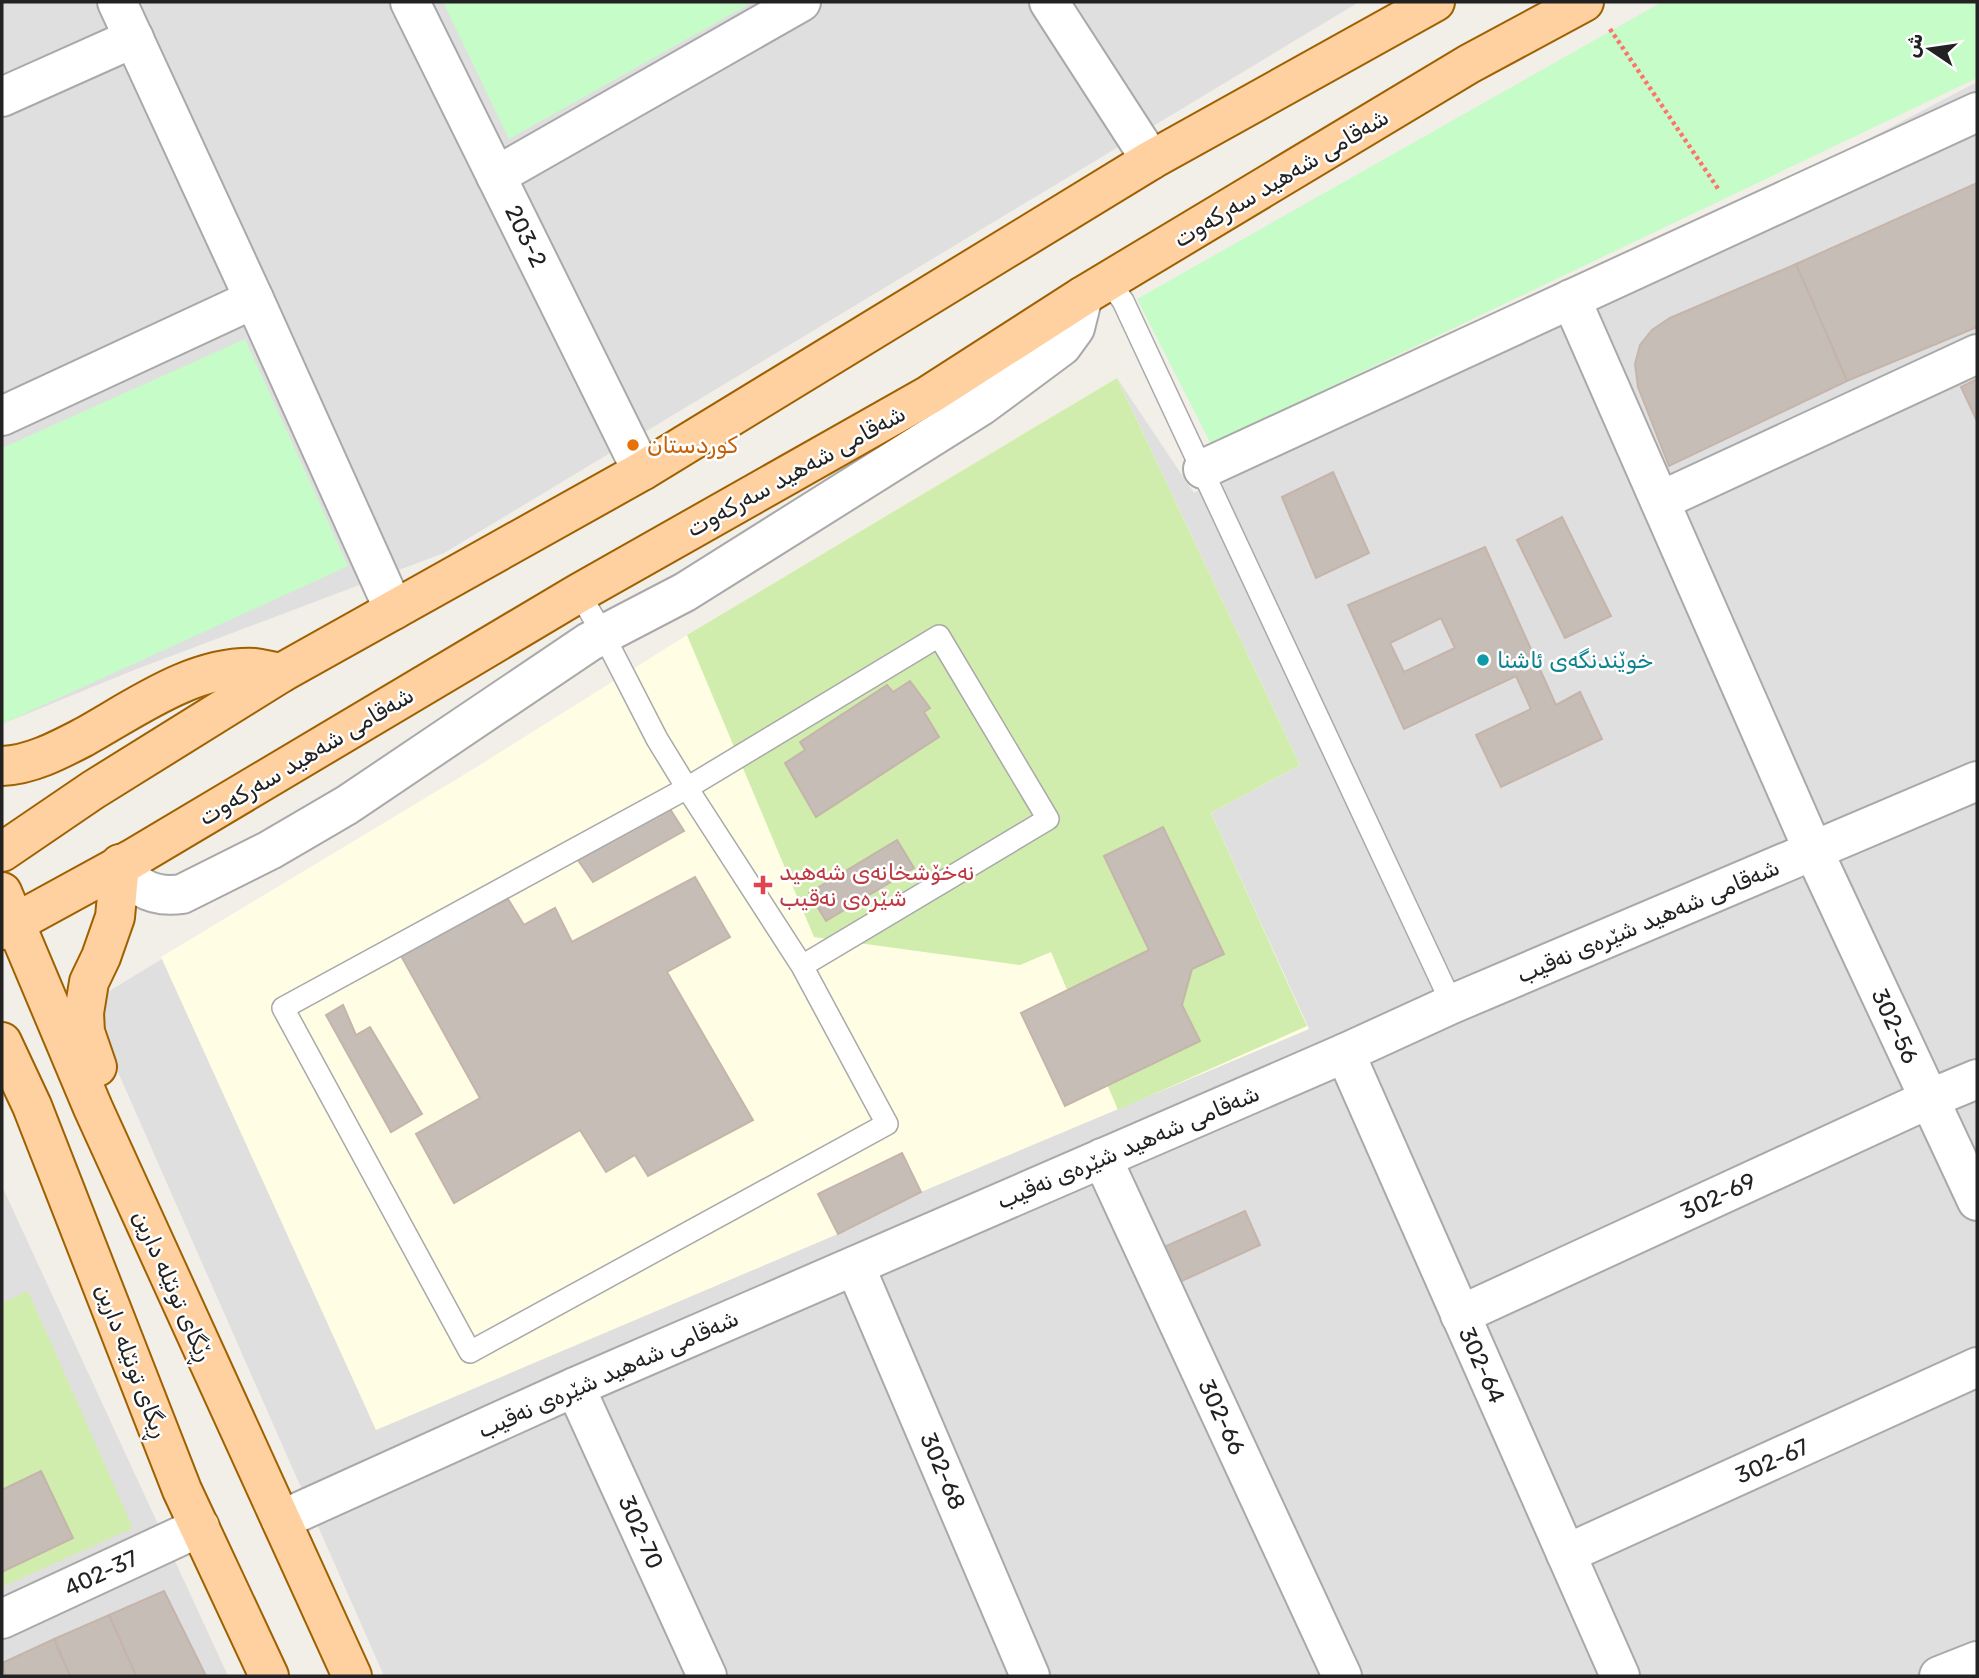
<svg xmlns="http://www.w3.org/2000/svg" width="1979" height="1678" viewBox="0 0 1979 1678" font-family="Rubik,'Noto Sans Arabic',sans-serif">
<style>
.residential{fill:#e0dfdf}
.education{fill:#fffde4}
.grass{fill:#d1edad}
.park{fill:#c6fcc7}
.building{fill:#c7bdb7;stroke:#c5b4aa;stroke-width:2;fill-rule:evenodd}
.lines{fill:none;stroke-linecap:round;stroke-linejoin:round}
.service-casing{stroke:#a9a9a9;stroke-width:24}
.minor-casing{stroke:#a9a9a9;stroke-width:42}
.primary-casing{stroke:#9f6100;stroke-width:42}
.path{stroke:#ff736d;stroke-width:4.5;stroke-dasharray:3.5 3.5;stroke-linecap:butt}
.service{stroke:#fff;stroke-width:21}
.minor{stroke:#fff;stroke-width:38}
.primary{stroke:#ffd0a0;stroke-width:38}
.food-dot{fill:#e8710a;stroke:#fff;stroke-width:2.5}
.culture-dot{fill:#0f9aa8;stroke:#fff;stroke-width:2.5}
.health-dot{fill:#e0444e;stroke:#fff;stroke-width:2.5}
.labels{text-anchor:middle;stroke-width:5;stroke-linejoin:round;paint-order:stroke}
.street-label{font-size:23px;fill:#222;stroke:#fff}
.food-label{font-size:23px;fill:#c56008;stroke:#fff;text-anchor:start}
.culture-label{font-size:23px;fill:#0d838f;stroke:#fff;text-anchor:start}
.health-label{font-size:23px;fill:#be3a42;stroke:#fff;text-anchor:start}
</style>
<rect width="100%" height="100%" fill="#f2eee8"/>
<!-- residential -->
<g class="residential">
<polygon points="2,2 1359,2 444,553 134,670 2,724"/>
<polygon points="1977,82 1977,1676 384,1676 88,1004 1117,378 1194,493"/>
<polygon points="2,1186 7,1197 228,1676 2,1676"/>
</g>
<!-- education -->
<polygon class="education" points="1117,378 1300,765 1211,813 1309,1029 921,1192 838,1234 376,1430 161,957 475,768 687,635"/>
<!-- grass -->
<g class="grass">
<polygon points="1117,378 1300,765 1211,813 1307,1026 1118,1110 1051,952 1020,965 814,937 687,635"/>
<polygon points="28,1291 133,1528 2,1587 2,1572 73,1539 41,1471 2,1490 2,1303"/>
</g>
<!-- park -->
<g class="park">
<polygon points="443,2 753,2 509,139"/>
<polygon points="1662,2 1977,2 1977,78 1211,444 1137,299"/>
<polygon points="245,339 348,566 2,724 2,448"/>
</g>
<!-- building -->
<g class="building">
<polygon points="1977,183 1977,327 1847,381 1796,264"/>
<polygon points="1796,264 1847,381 1669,466 1638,387 1635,364 1640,345 1652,330 1670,318"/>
<polygon points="1977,379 1977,421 1961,387"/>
<polygon points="1333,472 1369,553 1316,578 1282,497"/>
<polygon points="1562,517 1611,616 1565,638 1517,540"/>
<path d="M1485 547 1556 705 1580 692 1602 739 1501 787 1476 735 1531 709 1516 676 1404 729 1348 605ZM1441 618 1455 648 1404 672 1390 643Z"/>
<polygon points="910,681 930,708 924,712 939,737 816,817 785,763 805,750 800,742 887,685 893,692"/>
<polygon points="670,809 684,831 593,882 578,860"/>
<polygon points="1163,827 1224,954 1192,969 1182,1005 1200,1041 1065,1106 1021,1013 1149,950 1104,856"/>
<polygon points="897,840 914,868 826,921 809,893"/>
<polygon points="695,877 730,937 667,972 753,1120 648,1176 635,1155 606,1172 580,1130 454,1203 416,1134 480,1098 400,954 508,899 524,925 555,908 572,942"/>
<polygon points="343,1005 356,1035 370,1027 422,1114 391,1132 326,1015"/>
<polygon points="902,1153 921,1192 838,1234 818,1194"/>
<polygon points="1245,1211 1260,1245 1171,1286 1155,1251"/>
<polygon points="41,1471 73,1538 2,1572 2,1490"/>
<polygon points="164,1591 206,1676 136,1676 109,1615"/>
<polygon points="109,1615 136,1676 70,1676 54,1639"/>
<polygon points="54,1639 70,1676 6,1676 2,1663"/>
</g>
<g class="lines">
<defs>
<g id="service">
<polyline points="1108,281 1123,301 1452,1004"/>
<polyline points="579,593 603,634 657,739 687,788 802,966 887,1124 470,1352 283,1008 687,788 939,636 1048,819 802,966"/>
</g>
<g id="minor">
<polyline points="117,2 254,299 394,610"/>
<polyline points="410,2 642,471"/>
<polyline points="1049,2 1151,160"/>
<polyline points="2,97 134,38"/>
<polyline points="496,176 801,2"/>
<polyline points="1571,299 1813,850 1977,1201"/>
<polyline points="2,416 254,299"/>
<polyline points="1203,469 1977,112"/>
<polyline points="1660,501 1977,354"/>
<path d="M120 864C135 889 154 898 182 894L270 850 347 805 589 642 685 592 981 406 1062 346 1075 328 1083 296"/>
<polyline points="1345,1053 1620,1676"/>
<polyline points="1102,1158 1342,1676"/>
<polyline points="855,1266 1030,1676"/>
<polyline points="1460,1315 1929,1099 1977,1079"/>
<polyline points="575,1387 707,1676"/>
<polyline points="281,1520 575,1387 1345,1053 1452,1004 1977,781"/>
<polyline points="1566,1554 1977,1367"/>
<polyline points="2,1619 200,1527"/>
<polyline points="1939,1676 1977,1661"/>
</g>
<g id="primary">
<path d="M2 766C30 765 57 751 82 738 133 710 193 665 255 668 263 669 272 671 281 673"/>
<polyline points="2,852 93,790 281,673 642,471 1151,160 1435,2"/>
<polyline points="2,892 93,1108 352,1676"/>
<polyline points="2,930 132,859 579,593 929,395 1083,296 1469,64 1584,2"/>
<polyline points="2,1042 32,1106 182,1490 269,1676"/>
<polyline points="97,1067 85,1032 84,1013 89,982 101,957 115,917 120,864"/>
</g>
</defs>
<!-- service casing -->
<use href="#service" class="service-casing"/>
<!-- minor casing -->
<use href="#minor" class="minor-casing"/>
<!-- primary casing -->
<use href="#primary" class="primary-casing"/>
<!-- path -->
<polyline class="path" points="1610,29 1719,190"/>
<!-- service -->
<use href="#service" class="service"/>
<!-- minor -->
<use href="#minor" class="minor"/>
<!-- primary -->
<use href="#primary" class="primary"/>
</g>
<!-- markers -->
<circle class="food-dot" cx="633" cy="445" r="7"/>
<circle class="culture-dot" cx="1483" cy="660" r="7"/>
<path class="health-dot" d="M759.5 874.5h7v7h7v7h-7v7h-7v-7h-7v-7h7z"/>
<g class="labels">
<!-- street labels -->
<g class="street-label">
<text transform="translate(1281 178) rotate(-31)" y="8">شەقامی شەهید سەرکەوت</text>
<text transform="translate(526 236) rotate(64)" y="8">203-2</text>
<text transform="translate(796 471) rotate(-29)" y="8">شەقامی شەهید سەرکەوت</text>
<text transform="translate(306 756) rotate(-31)" y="8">شەقامی شەهید سەرکەوت</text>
<text transform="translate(1648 921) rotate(-23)" y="8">شەقامی شەهید شێرەی نەقیب</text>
<text transform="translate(1895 1026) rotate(65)" y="8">302-56</text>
<text transform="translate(1128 1147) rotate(-23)" y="8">شەقامی شەهید شێرەی نەقیب</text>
<text transform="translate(1718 1196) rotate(-25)" y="8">302-69</text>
<text transform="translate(173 1286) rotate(66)" y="8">ڕێگای تونێلە دارین</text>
<text transform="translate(132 1361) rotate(69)" y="8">ڕیگای تونێلە دارین</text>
<text transform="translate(1482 1365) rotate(66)" y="8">302-64</text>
<text transform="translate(608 1374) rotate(-24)" y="8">شەقامی شەهید شێرەی نەقیب</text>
<text transform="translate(1222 1417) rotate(65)" y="8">302-66</text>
<text transform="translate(1772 1461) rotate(-24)" y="8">302-67</text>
<text transform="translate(943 1471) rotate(67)" y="8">302-68</text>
<text transform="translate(641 1532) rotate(66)" y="8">302-70</text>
<text transform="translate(101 1573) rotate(-25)" y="8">402-37</text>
</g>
<!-- food labels -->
<g class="food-label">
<text x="647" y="453">كوردستان</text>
</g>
<!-- culture labels -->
<g class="culture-label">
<text x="1497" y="668">خوێندنگەی ئاشنا</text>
</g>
<!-- health labels -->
<g class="health-label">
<text x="779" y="880">نەخۆشخانەی شەهید<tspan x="779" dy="26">شێرەی نەقیب</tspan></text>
</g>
</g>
<!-- border -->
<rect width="1979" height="1678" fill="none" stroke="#222222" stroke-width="7"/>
<!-- north arrow -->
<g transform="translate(1930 49) rotate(283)" stroke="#ffffff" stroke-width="5" paint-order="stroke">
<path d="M0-5L12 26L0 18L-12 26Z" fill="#222222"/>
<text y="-10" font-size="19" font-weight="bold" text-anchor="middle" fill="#222222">ش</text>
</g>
</svg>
